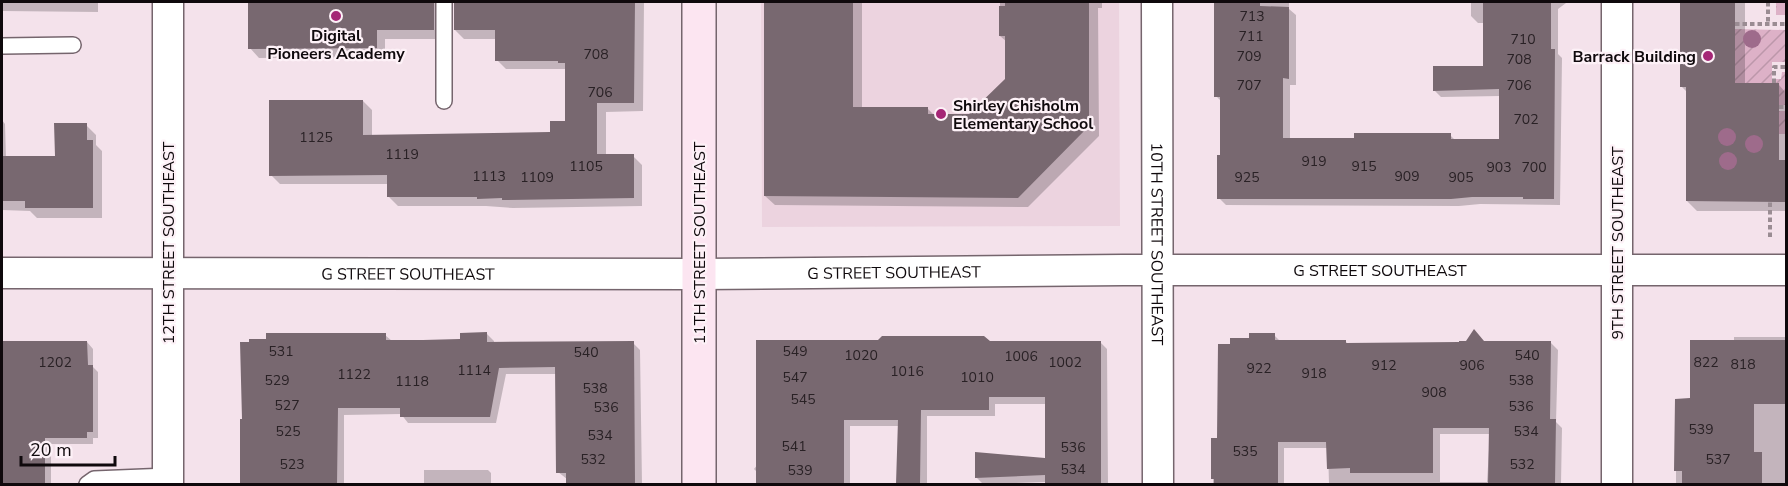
<svg xmlns="http://www.w3.org/2000/svg" width="1788" height="486" viewBox="0 0 1788 486" font-family="'Nunito Sans',sans-serif">
<style>
.built{fill:#ecd3df}
.grass{fill:url(#grass-tufts)}
.garden{fill:url(#garden-furrows)}
.shadow{fill:#0003;fill-rule:evenodd}
.building{fill:#786870}
.lines{fill:none;stroke-linecap:round;stroke-linejoin:round}
.lane-casing{stroke:#75656d;stroke-width:18}
.street-casing{stroke:#75656d;stroke-width:33}
.secondary-casing{stroke:#75656d;stroke-width:36}
.path{stroke:#9a8c93;stroke-width:4;stroke-dasharray:4.5 3;stroke-linecap:butt}
.lane{stroke:#fff;stroke-width:15}
.street{stroke:#fff;stroke-width:30}
.secondary{stroke:#fce5f1;stroke-width:33}
.tree{fill:#9e6b8b}
.poi-dot{fill:#a52676;stroke:#fdf1f7;stroke-width:2}
.labels{text-anchor:middle;stroke-width:4.5;stroke-linejoin:round;paint-order:stroke}
.number-label{font-size:14px;fill:#292125}
.poi-label{font-size:16px;font-weight:bold;fill:#0f090c;stroke:#fdf1f7}
.street-label{font-size:16px;fill:#0f090c;stroke:#fdf1f7}
</style>
<defs>
<pattern id="grass-tufts" width="24" height="20" patternUnits="userSpaceOnUse" patternTransform="scale(1.5)"><rect width="24" height="20" fill="#ddb1c7"/><path d="M3 7l-1-3M5 7V3M7 7l1-3M15 17l-1-3M17 17v-4M19 17l1-3" fill="none" stroke="#bc97aa"/></pattern>
<pattern id="garden-furrows" width="10" height="10" patternUnits="userSpaceOnUse" patternTransform="scale(1.5)"><rect width="10" height="10" fill="#ddb1c7"/><path d="M-1 1l2-2M0 10L10 0M9 11l2-2" fill="none" stroke="#bc97aa"/></pattern>
</defs>
<rect width="100%" height="100%" fill="#f4e2eb"/>
<!-- built -->
<polygon class="built" points="761,2 1119,2 1120,226 762,227"/>
<!-- grass -->
<rect class="grass" x="1776" y="2" width="10" height="13"/>
<!-- garden -->
<g class="garden">
<polygon points="1735,29 1786,30 1786,62 1772,62 1772,83 1735,83"/>
<polygon points="1782,72 1786,72 1786,105 1779,105 1779,84 1776,83 1776,79 1781,79"/>
<rect x="1779" y="111" width="7" height="23"/>
</g>
<!-- shadow -->
<g class="shadow">
<polygon points="2,2 98,2 98,12 2,11"/>
<polygon points="250,2 644,2 643,111 606,112 606,156 633,156 642,165 642,206 513,208 486,206 398,206 389,197 388,184 280,184 271,175 363,101 372,110 372,137 551,134 567,122 567,69 506,69 497,60 497,39 464,39 455,30 455,2 449,2 443,39 385,39 385,57 259,58 250,48"/>
<polygon points="765,2 862,2 862,108 927,108 935,116 969,116 1007,79 1007,42 1000,36 1000,2 1102,2 1102,8 1098,8 1099,136 1028,207 775,205 765,196"/>
<polygon points="1216,2 1289,2 1289,9 1296,15 1296,85 1290,85 1290,140 1355,140 1450,135 1455,140 1500,140 1500,96 1441,97 1434,90 1485,67 1485,23 1478,23 1471,16 1471,2 1565,2 1566,3 1558,9 1558,54 1562,58 1560,205 1480,204 1459,206 1226,205 1219,198 1222,157 1222,102 1216,96"/>
<polygon points="1681,2 1745,2 1745,84 1779,85 1786,93 1786,211 1697,211 1687,201 1687,92 1681,86"/>
<polygon points="2,120 5,124 6,158 56,158 86,125 96,135 96,145 102,151 102,218 37,218 30,211 2,210"/>
<polygon points="487,334 494,341 494,344 633,343 640,350 642,484 567,484 567,479 558,472 557,374 506,374 496,423 408,423 401,414 344,415 344,484 248,484 248,452 385,335 392,341 462,340"/>
<path d="M1274 335 1281 342H1346L1349 345 1551 343 1558 350 1556 422 1562 428 1561 484H1329L1328 448H1284V484H1213V440H1218L1232 345 1251 339ZM1440 434H1490L1487 482H1440Z"/>
<polygon points="1734,337 1786,337 1786,484 1676,484 1676,400 1691,399 1734,342"/>
<polygon points="87,342 93,349 93,367 98,372 98,438 93,438 93,444 51,444 51,484 2,484 2,343"/>
<polygon points="989,342 1100,342 1107,349 1108,484 1046,484 1046,482 983,484 976,477 1047,460 1047,404 995,404 995,416 927,416 927,484 898,484 899,426 850,426 850,484 758,484 758,473 754,469 758,464"/>
<polygon points="424,470 488,470 491,473 491,484 424,484"/>
</g>
<!-- building -->
<g class="building">
<polygon points="248,2 434,2 434,30 377,30 377,48 248,49"/>
<polygon points="454,2 635,2 634,103 597,103 597,154 634,154 634,198 502,200 502,198 477,199 477,197 387,197 387,175 269,176 269,100 363,100 363,135 550,132 550,121 565,121 565,63 558,63 558,61 495,61 495,30 454,30"/>
<polygon points="764,2 853,2 853,107 928,107 928,114 969,114 1005,79 1005,36 999,36 999,6 1005,6 1005,2 1089,2 1089,126 1018,198 764,196"/>
<polygon points="1214,2 1260,2 1260,6 1289,7 1289,79 1283,78 1283,138 1354,138 1354,133 1451,133 1451,139 1499,139 1499,89 1433,91 1433,66 1483,66 1483,2 1551,2 1551,49 1555,49 1554,199 1523,199 1523,197 1472,197 1451,199 1217,199 1217,155 1220,155 1220,97 1214,97"/>
<polygon points="1680,2 1735,2 1735,83 1779,83 1779,160 1786,160 1786,202 1686,201 1686,87 1680,87"/>
<polygon points="54,123 87,123 87,140 93,140 93,208 25,208 25,201 2,201 2,156 55,156"/>
<polygon points="1474,329 1484,341 1551,341 1550,419 1556,419 1555,484 1488,484 1489,428 1433,428 1433,473 1350,473 1350,468 1327,469 1326,442 1278,442 1278,484 1214,484 1214,479 1211,479 1211,438 1217,438 1218,344 1230,344 1230,338 1249,338 1249,333 1275,333 1275,340 1346,340 1346,343 1459,342 1459,341 1466,341"/>
<polygon points="487,332 487,342 634,341 635,484 566,484 566,473 556,473 555,367 499,368 490,417 400,417 400,408 338,408 337,484 240,484 240,419 242,419 240,342 249,342 249,339 266,339 266,333 386,333 386,340 423,340 460,339 460,333"/>
<polygon points="882,336 984,336 990,341 1101,341 1101,484 1045,484 1045,475 975,478 975,452 1045,458 1045,397 989,397 989,410 921,410 920,484 896,484 898,420 844,420 844,484 756,484 756,340 878,340"/>
<polygon points="1690,340 1786,340 1786,404 1754,404 1754,452 1762,452 1762,484 1682,484 1682,471 1674,471 1675,399 1690,398"/>
<polygon points="2,341 87,341 88,365 93,365 93,432 87,432 87,438 45,438 45,484 2,484"/>
</g>
<g class="lines">
<defs>
<g id="lane">
<polyline points="444,2 444,101"/>
<polyline points="2,46 73,45"/>
<polyline points="87,484 94,479 168,476"/>
</g>
<g id="street">
<path id="s1" d="M1157 2 1158 484"/>
<path id="s2" d="M2 273 699 274 1123 270H1786"/>
<polyline points="168,484 168,2"/>
<polyline points="1617,484 1617,2"/>
</g>
<polyline id="secondary" points="699,484 699,2"/>
</defs>
<!-- lane casing -->
<use href="#lane" class="lane-casing"/>
<!-- street casing -->
<use href="#street" class="street-casing"/>
<!-- secondary casing -->
<use href="#secondary" class="secondary-casing"/>
<!-- path -->
<g class="path">
<polyline points="1768,2 1768,24"/>
<polyline points="1735,24 1786,24"/>
<polyline points="1774,83 1774,67 1786,67"/>
<polyline points="1779,107 1786,107"/>
<polyline points="1770,237 1770,202"/>
</g>
<!-- lane -->
<use href="#lane" class="lane"/>
<!-- street -->
<use href="#street" class="street"/>
<!-- secondary -->
<use href="#secondary" class="secondary"/>
</g>
<!-- trees -->
<g class="tree">
<circle cx="1752" cy="39" r="9"/>
<circle cx="1727" cy="137" r="9"/>
<circle cx="1754" cy="144" r="9"/>
<circle cx="1728" cy="161" r="9"/>
</g>
<!-- markers -->
<g class="poi-dot">
<circle cx="336" cy="16" r="6"/>
<circle cx="1708" cy="56" r="6"/>
<circle cx="941" cy="114" r="6"/>
</g>
<g class="labels">
<!-- number labels -->
<g class="number-label">
<text x="1252" y="21">713</text>
<text x="1251" y="41">711</text>
<text x="1523" y="44">710</text>
<text x="596" y="59">708</text>
<text x="1249" y="61">709</text>
<text x="1519" y="64">708</text>
<text x="1249" y="90">707</text>
<text x="1519" y="90">706</text>
<text x="600" y="97">706</text>
<text x="1526" y="124">702</text>
<text x="316" y="142">1125</text>
<text x="402" y="159">1119</text>
<text x="1314" y="166">919</text>
<text x="586" y="171">1105</text>
<text x="1364" y="171">915</text>
<text x="1499" y="172">903</text>
<text x="1534" y="172">700</text>
<text x="489" y="181">1113</text>
<text x="1407" y="181">909</text>
<text x="537" y="182">1109</text>
<text x="1247" y="182">925</text>
<text x="1461" y="182">905</text>
<text x="281" y="356">531</text>
<text x="795" y="356">549</text>
<text x="586" y="357">540</text>
<text x="861" y="360">1020</text>
<text x="1527" y="360">540</text>
<text x="1021" y="361">1006</text>
<text x="55" y="367">1202</text>
<text x="1065" y="367">1002</text>
<text x="1706" y="367">822</text>
<text x="1743" y="369">818</text>
<text x="1384" y="370">912</text>
<text x="1472" y="370">906</text>
<text x="1259" y="373">922</text>
<text x="474" y="375">1114</text>
<text x="907" y="376">1016</text>
<text x="1314" y="378">918</text>
<text x="354" y="379">1122</text>
<text x="795" y="382">547</text>
<text x="977" y="382">1010</text>
<text x="277" y="385">529</text>
<text x="1521" y="385">538</text>
<text x="412" y="386">1118</text>
<text x="595" y="393">538</text>
<text x="1434" y="397">908</text>
<text x="803" y="404">545</text>
<text x="287" y="410">527</text>
<text x="1521" y="411">536</text>
<text x="606" y="412">536</text>
<text x="1701" y="434">539</text>
<text x="288" y="436">525</text>
<text x="1526" y="436">534</text>
<text x="600" y="440">534</text>
<text x="794" y="451">541</text>
<text x="1073" y="452">536</text>
<text x="1245" y="456">535</text>
<text x="593" y="464">532</text>
<text x="1718" y="464">537</text>
<text x="292" y="469">523</text>
<text x="1522" y="469">532</text>
<text x="1073" y="474">534</text>
<text x="800" y="475">539</text>
</g>
<!-- poi labels -->
<g class="poi-label">
<text x="336" y="41">Digital<tspan x="336" dy="18">Pioneers Academy</tspan></text>
<text x="1696" y="62" text-anchor="end">Barrack Building</text>
<text x="953" y="111" text-anchor="start">Shirley Chisholm<tspan x="953" dy="18">Elementary School</tspan></text>
</g>
<!-- street labels -->
<g class="street-label">
<text transform="translate(168 243) rotate(-90)" y="6">12TH STREET SOUTHEAST</text>
<text transform="translate(699 243) rotate(-90)" y="6">11TH STREET SOUTHEAST</text>
<text dy="6" stroke="none"><textPath href="#s1" startOffset="242">10TH STREET SOUTHEAST</textPath></text>
<text transform="translate(1617 243) rotate(-90)" y="6">9TH STREET SOUTHEAST</text>
<text dy="6" stroke="none"><textPath href="#s2" startOffset="1378">G STREET SOUTHEAST</textPath></text>
<text dy="6" stroke="none"><textPath href="#s2" startOffset="892">G STREET SOUTHEAST</textPath></text>
<text dy="6" stroke="none"><textPath href="#s2" startOffset="406">G STREET SOUTHEAST</textPath></text>
</g>
</g>
<!-- border -->
<rect width="1788" height="486" fill="none" stroke="#0f090c" stroke-width="6"/>
<!-- scale -->
<path d="M21 456v9h94v-9" fill="none" stroke="#0f090c" stroke-width="3"/>
<text x="30" y="456" font-size="18" fill="#0f090c" stroke="#fdf1f7" stroke-width="4.5" paint-order="stroke">20 m</text>
</svg>
